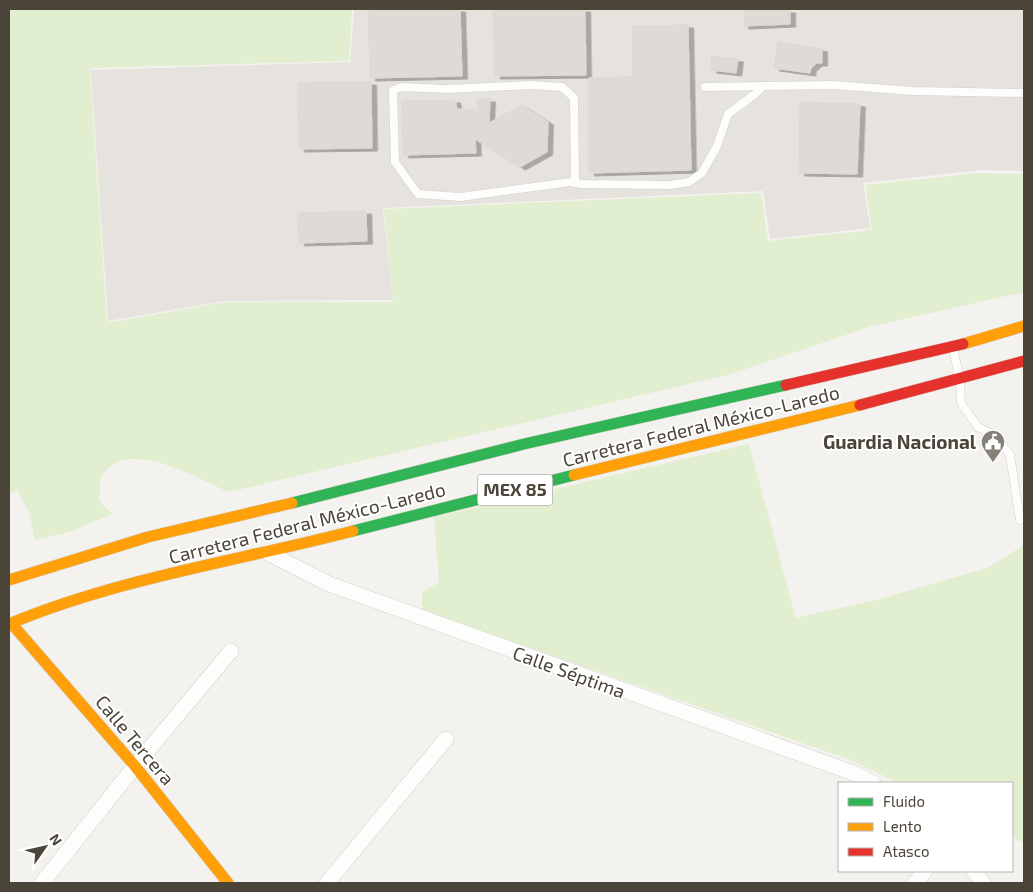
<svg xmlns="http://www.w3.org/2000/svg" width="1033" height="892" viewBox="0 0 1033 892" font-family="'Exo 2',sans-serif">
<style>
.industrial{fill:#e6e2de}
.green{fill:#e1eecf}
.building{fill:#dedbd6;stroke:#dcd9d4;filter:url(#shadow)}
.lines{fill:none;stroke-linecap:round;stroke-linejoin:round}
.lane-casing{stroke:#d2d0cb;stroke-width:9}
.street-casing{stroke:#d2d0cb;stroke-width:16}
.fast-casing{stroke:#d3cfc5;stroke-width:12}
.slow-casing{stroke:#d3cfc5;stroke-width:12}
.jam-casing{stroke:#d3cfc5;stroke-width:12}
.lane{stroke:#fdfdfc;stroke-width:8}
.street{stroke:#fdfdfc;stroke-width:15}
.fast{stroke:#30b455;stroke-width:11}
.slow{stroke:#ff9f0a;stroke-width:11}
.jam{stroke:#e5322d;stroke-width:11}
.labels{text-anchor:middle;stroke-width:4;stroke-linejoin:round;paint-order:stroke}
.shield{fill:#fff;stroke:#817c74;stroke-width:1}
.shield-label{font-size:18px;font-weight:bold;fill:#4b4439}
.street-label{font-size:19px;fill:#4b4439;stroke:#fff}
.poi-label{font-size:19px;font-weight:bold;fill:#4b4439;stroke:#fff;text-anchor:end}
</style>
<defs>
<filter id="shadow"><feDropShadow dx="5.5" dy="3" stdDeviation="0" flood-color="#0004"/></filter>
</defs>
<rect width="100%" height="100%" fill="#f4f2ee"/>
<!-- industrial -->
<polygon class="industrial" points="354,9 1024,9 1024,171 981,170 863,183 870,228 770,239 763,191 383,208 393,300 224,301 108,321 91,70 350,62"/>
<!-- green -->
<g class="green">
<path d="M9 9H352L349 61 90 68 107 323 225 302H393L384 209 761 193 768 241 872 230 865 185 980 173 1024 174V292L869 327 731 374 229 492C199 479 152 451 119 461 113 463 106 471 101 475L99 500 112 514 70 532 35 540 29 512 17 490 9 494Z"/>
<polygon points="749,444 796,618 880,599 987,568 1024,545 1024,843 1012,837 1012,783 899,783 848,759 422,610 422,593 439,582 434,517"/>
</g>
<!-- building -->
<g class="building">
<polygon points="368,9 460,9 462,76 370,78"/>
<polygon points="493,9 585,9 586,75 495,76"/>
<polygon points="746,9 790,10 790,24 743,26"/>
<polygon points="688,25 691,170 589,173 589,78 633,77 632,26"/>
<polygon points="778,42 822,49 822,63 817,63 811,68 810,73 774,68"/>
<polygon points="712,56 738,59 736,73 711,70"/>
<polygon points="371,82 372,148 299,149 298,83"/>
<polygon points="477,99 490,99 489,123 522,105 548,122 547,152 520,167 475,139 476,153 403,155 402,101 455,100 457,109 478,110"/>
<polygon points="800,102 860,104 857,174 799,173"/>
<polygon points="366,211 367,241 299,243 298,213"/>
</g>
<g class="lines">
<defs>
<g id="lane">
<polyline points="705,87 833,85 913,91 1024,93"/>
<polyline points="575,183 574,98 562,87 532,85 447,89 402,87 393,90 395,162 418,194 460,197 571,182 581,184 670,185 689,182 702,173 717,146 728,114 755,94 763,86"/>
<polyline points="953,349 960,379 961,403 978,427 997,436 1010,455 1020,520"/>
</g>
<g id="street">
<polyline points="268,553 329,584 856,774 873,783"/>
<polyline points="974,871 983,883"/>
<polyline points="42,883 135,766 231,651"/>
<polyline points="327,883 446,739"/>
<polyline points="915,883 925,871"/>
</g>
<g id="fast">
<polyline points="292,503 524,444 786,385"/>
<polyline points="353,531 574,475"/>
</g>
<g id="slow">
<polyline points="963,344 1024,326"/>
<polyline points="574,475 860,405"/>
<polyline points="9,580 148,537 292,503"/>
<polyline points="11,623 135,766 228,883"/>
<path d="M9 624C119 578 238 561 353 531"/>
</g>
<g id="jam">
<polyline points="786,385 963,344"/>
<polyline points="860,405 1024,361"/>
</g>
</defs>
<!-- lane casing -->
<use href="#lane" class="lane-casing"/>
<!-- street casing -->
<use href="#street" class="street-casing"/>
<!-- fast casing -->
<use href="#fast" class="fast-casing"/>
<!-- slow casing -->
<use href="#slow" class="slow-casing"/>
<!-- jam casing -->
<use href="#jam" class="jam-casing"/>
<!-- lane -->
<use href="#lane" class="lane"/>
<!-- street -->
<use href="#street" class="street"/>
<!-- fast -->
<use href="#fast" class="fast"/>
<!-- slow -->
<use href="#slow" class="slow"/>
<!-- jam -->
<use href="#jam" class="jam"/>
</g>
<!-- icons -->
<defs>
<symbol id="civic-pin" viewBox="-11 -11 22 30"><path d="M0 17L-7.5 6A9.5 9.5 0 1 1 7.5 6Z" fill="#868178" stroke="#fff"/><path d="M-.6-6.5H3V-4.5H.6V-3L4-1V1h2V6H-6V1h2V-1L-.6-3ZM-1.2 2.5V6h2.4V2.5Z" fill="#fff"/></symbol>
</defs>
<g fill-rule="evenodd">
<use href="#civic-pin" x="979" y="428" width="28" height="38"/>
</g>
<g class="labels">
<!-- shield labels -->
<rect class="shield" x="477.5" y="474.5" width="75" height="31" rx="4"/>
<g class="shield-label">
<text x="515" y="496">MEX 85</text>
</g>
<!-- street labels -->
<g class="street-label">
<text transform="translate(701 426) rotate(-14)" y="7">Carretera Federal México-Laredo</text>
<text transform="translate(307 523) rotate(-14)" y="7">Carretera Federal México-Laredo</text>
<text transform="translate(569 672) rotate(20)" y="7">Calle Séptima</text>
<text transform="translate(135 740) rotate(50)" y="7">Calle Tercera</text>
</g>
<!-- poi labels -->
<g class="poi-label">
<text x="976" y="449">Guardia Nacional</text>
</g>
</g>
<!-- border -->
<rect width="1033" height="892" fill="none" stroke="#4b4439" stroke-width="20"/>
<!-- legend -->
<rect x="838" y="782" width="175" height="90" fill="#ffffff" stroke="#b7b4b0"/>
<rect x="848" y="798" width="25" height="8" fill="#30b455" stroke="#b7b4b0"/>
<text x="883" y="807" font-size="15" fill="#4b4439">Fluido</text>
<rect x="848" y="823" width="25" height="8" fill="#ff9f0a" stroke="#b7b4b0"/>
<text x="883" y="832" font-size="15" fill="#4b4439">Lento</text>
<rect x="848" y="848" width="25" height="8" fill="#e5322d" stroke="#b7b4b0"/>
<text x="883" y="857" font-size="15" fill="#4b4439">Atasco</text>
<!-- north arrow -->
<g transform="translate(45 847) rotate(56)" stroke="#ffffff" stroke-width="4" paint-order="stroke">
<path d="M0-4L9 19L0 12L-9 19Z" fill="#4b4439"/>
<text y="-8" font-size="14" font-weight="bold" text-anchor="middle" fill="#4b4439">N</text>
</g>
</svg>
